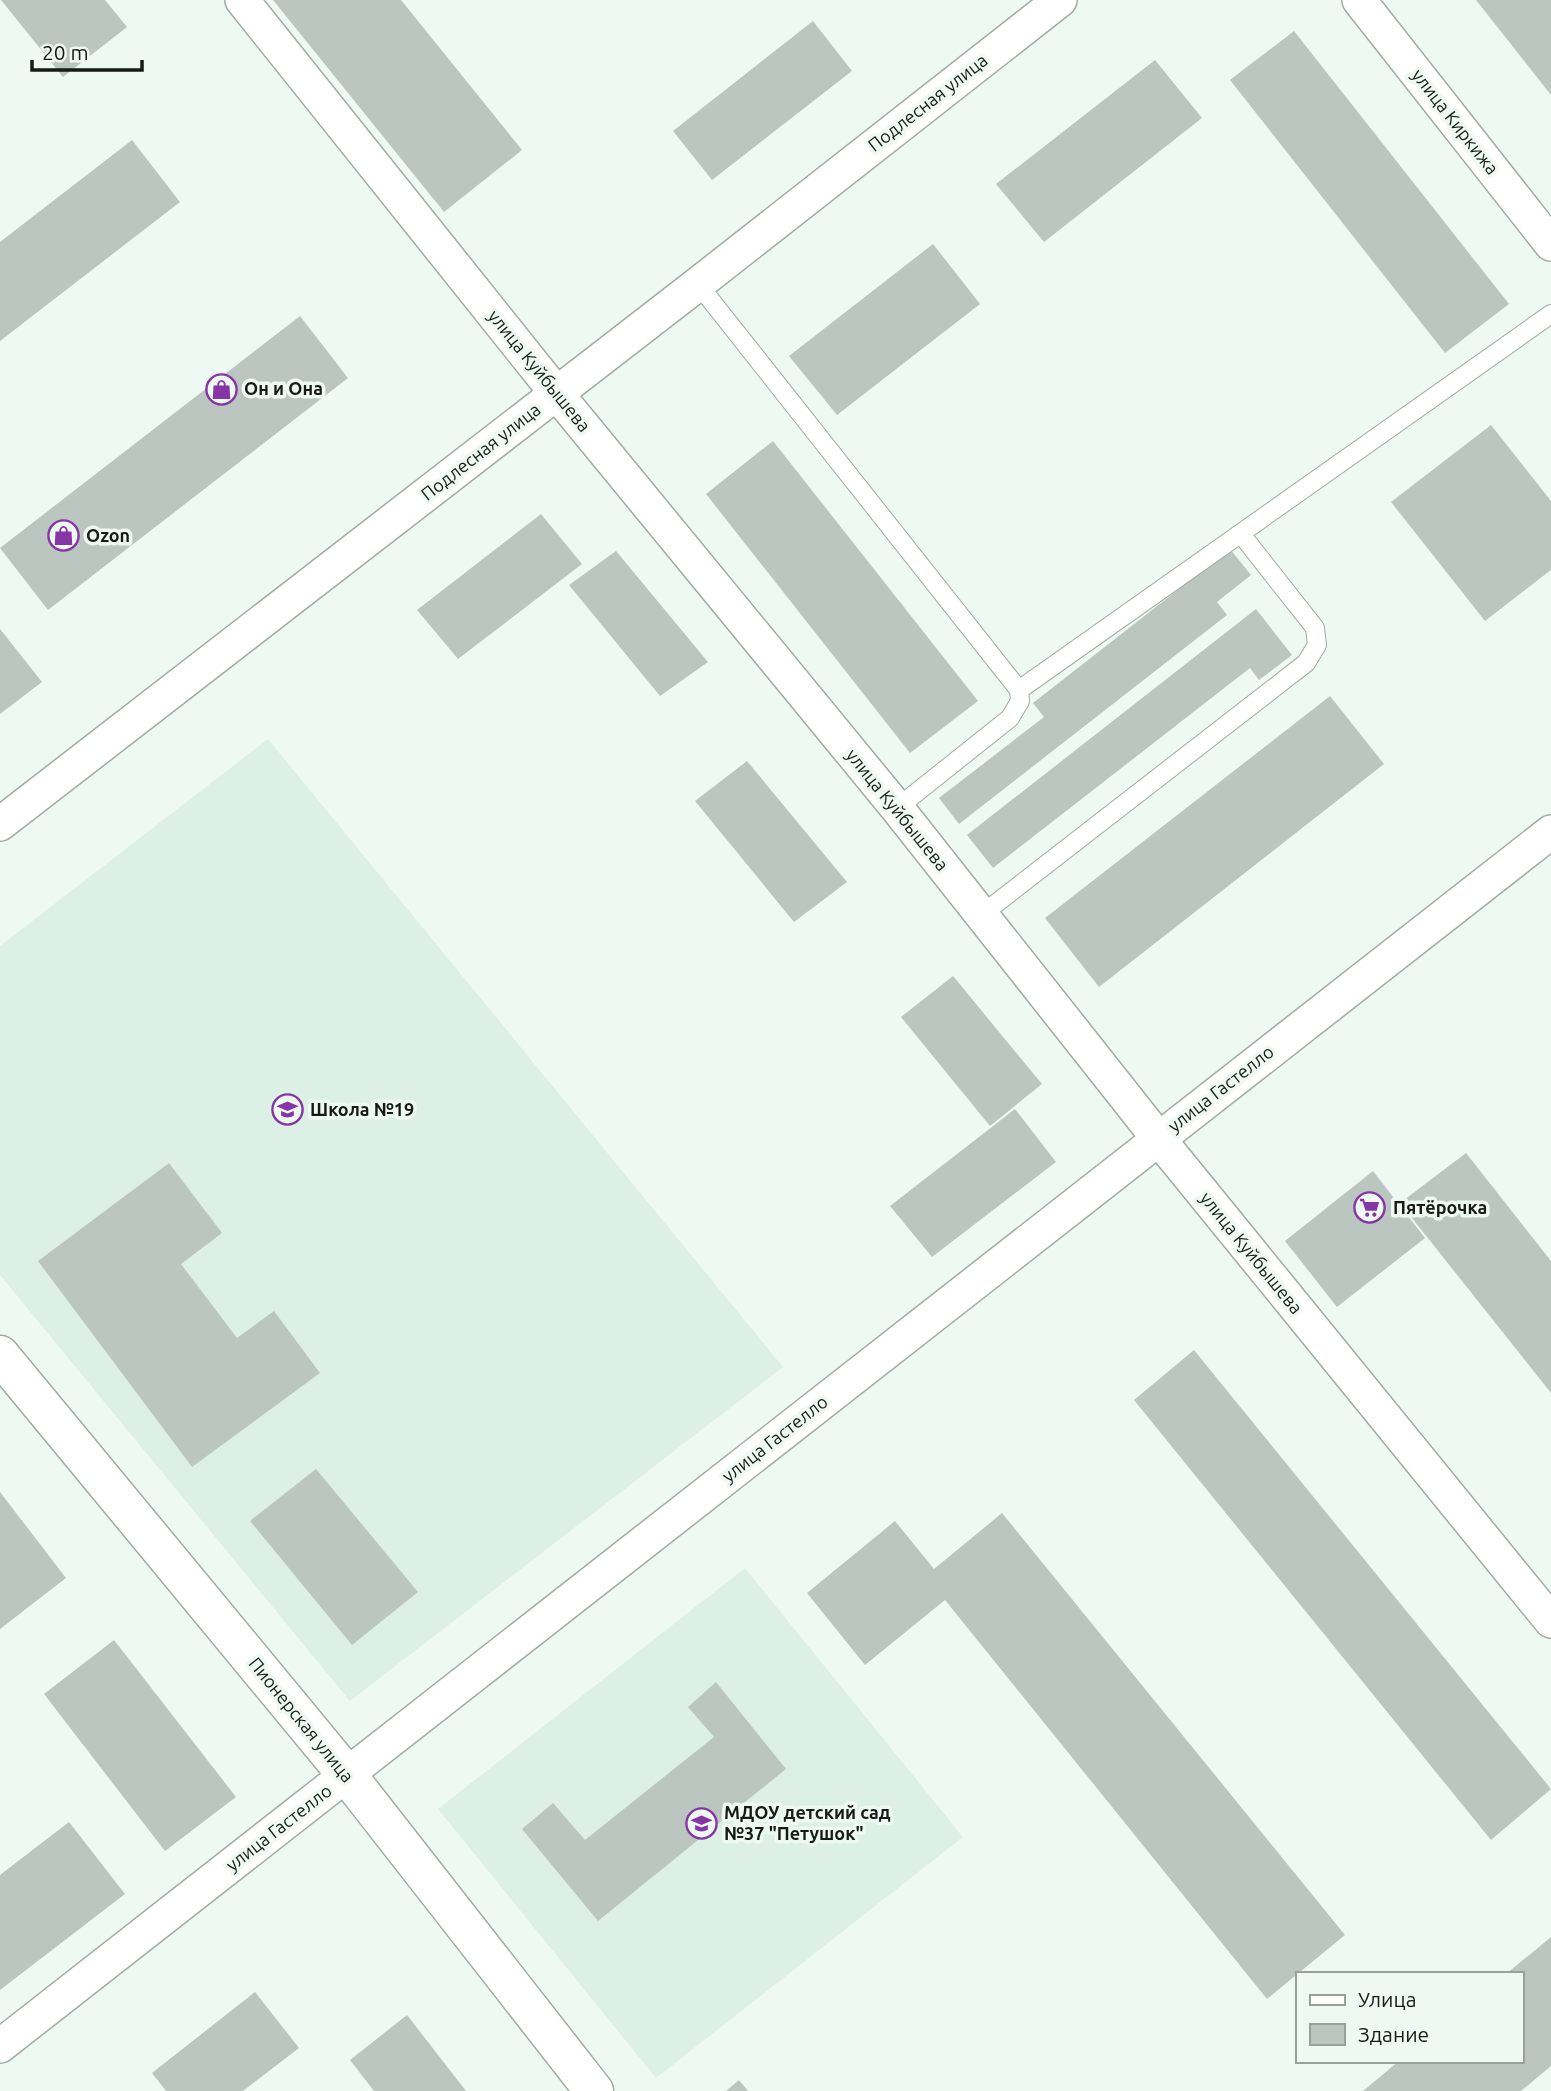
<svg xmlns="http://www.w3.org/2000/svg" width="1551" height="2091" viewBox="0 0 1551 2091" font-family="Ubuntu,sans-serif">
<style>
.built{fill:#ddf0e6}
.building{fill:#bbc6c0}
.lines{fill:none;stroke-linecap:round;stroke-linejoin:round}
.service-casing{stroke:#a0aba5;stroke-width:20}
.minor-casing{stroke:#a0aba5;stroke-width:36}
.tertiary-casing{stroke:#a0aba5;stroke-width:41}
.service{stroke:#fff;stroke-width:18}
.minor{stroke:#fff;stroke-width:33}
.tertiary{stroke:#fff;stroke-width:38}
.labels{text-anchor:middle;stroke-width:7;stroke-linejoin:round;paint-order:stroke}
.street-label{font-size:18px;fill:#161a18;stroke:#eef9f3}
.poi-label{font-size:18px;font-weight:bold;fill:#161a18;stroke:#eef9f3;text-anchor:start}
</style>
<rect width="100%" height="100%" fill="#eef9f3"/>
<!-- built -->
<g class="built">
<polygon points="268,739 783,1367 350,1701 0,1275 0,946"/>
<polygon points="745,1568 963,1837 656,2078 438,1809"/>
</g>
<!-- building -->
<g class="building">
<polygon points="1,0 105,0 127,27 63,77"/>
<polygon points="273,0 401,0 522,150 444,212"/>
<polygon points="1476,0 1551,0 1551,95"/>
<polygon points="813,21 852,71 712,180 673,131"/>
<polygon points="1294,31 1509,304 1445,353 1230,80"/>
<polygon points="1155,60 1202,118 1044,242 996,184"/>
<polygon points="132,140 180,202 0,341 0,242"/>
<polygon points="933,244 980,304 837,415 789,356"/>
<polygon points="300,316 348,378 48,610 0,548"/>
<polygon points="1491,425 1551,501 1551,570 1485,621 1391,502"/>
<polygon points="773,441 978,701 910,753 706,494"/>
<polygon points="541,514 582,564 458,659 417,610"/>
<polygon points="1230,549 1251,575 1217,602 1227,615 959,824 939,798 1044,717 1033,703"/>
<polygon points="616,551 708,662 660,696 569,585"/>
<polygon points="1256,609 1292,655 1259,680 1250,668 993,868 967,835"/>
<polygon points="0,629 42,682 0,714"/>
<polygon points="1330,696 1384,764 1099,987 1045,918"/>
<polygon points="747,761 847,882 794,922 695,801"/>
<polygon points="953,976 1042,1084 990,1126 901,1017"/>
<polygon points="1015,1109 1056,1162 932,1257 890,1206"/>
<polygon points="1466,1153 1551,1261 1551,1393 1400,1203"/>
<polygon points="169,1163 222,1233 181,1264 237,1338 274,1311 320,1373 192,1467 38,1261"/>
<polygon points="1373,1171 1425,1238 1337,1307 1285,1241"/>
<polygon points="1194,1350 1551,1789 1491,1840 1134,1400"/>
<polygon points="316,1469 418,1592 352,1645 250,1521"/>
<polygon points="0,1492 66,1578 0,1629"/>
<polygon points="1002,1513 1345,1935 1267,1999 945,1600 865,1665 807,1593 895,1521 934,1569"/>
<polygon points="114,1640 236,1797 165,1851 44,1694"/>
<polygon points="716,1682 786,1769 598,1921 522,1829 553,1803 585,1840 714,1737 688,1707"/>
<polygon points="69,1822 125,1894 0,1990 0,1875"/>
<polygon points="1551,1937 1551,2066 1521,2091 1363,2091 1399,2061 1521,2061 1521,1974 1506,1974"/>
<polygon points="255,1992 299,2048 243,2091 166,2091 152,2073"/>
<polygon points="407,2015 466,2091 374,2091 350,2060"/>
<polygon points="739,2080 748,2091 726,2091"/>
</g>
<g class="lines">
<defs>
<g id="service">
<polyline points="698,284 1019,690 1020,701 1010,718 897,808"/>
<polyline points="1019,690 1551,314"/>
<polyline points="981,915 1306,663 1317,645 1315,628 1241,534"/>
</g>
<g id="minor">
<polyline points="242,0 557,394 897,808 1158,1138 1551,1621"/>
<polyline points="1359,0 1551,244"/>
<polyline points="0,824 698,284 1060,0"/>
<polyline points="0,2046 1551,832"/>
</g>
<polyline id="tertiary" points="0,1355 347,1775 594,2091"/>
</defs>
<!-- service casing -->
<use href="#service" class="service-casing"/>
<!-- minor casing -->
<use href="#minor" class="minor-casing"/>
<!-- tertiary casing -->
<use href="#tertiary" class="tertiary-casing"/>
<!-- service -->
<use href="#service" class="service"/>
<!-- minor -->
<use href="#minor" class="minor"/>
<!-- tertiary -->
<use href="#tertiary" class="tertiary"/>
</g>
<!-- icons -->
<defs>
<symbol id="shop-ring" viewBox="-11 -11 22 22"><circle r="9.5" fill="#eef9f3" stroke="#8535a5" stroke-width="1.5"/><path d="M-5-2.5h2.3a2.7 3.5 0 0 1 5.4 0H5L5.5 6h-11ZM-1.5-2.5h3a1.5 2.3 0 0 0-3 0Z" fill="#8535a5"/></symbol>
<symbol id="school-ring" viewBox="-11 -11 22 22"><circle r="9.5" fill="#eef9f3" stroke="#8535a5" stroke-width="1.5"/><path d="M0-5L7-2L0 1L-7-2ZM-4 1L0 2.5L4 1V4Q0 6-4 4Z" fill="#8535a5"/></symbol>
<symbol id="supermarket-ring" viewBox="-11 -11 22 22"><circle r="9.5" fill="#eef9f3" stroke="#8535a5" stroke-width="1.5"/><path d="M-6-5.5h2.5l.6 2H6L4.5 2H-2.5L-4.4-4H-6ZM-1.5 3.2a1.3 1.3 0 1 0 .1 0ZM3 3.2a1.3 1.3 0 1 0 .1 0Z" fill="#8535a5"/></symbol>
</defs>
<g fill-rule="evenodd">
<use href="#shop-ring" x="204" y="372" width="35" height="35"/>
<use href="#shop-ring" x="46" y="518" width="35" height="35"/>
<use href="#school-ring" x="270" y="1092" width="35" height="35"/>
<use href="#supermarket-ring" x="1352" y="1190" width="35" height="35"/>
<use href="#school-ring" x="684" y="1806" width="35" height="35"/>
</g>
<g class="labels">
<!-- street labels -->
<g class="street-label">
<text transform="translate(928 103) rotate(-38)" y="6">Подлесная улица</text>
<text transform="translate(1455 122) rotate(52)" y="6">улица Киркижа</text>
<text transform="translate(539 371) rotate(51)" y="6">улица Куйбышева</text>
<text transform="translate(481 452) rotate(-38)" y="6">Подлесная улица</text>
<text transform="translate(897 810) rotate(51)" y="6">улица Куйбышева</text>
<text transform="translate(1221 1089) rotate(-38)" y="6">улица Гастелло</text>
<text transform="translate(1251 1253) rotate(51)" y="6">улица Куйбышева</text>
<text transform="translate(775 1439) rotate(-38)" y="6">улица Гастелло</text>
<text transform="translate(301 1720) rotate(51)" y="6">Пионерская улица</text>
<text transform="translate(279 1828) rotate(-38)" y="6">улица Гастелло</text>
</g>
<!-- poi labels -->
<g class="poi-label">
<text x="244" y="395">Он и Она</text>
<text x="86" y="542">Ozon</text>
<text x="310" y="1116">Школа №19</text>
<text x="1393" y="1214">Пятёрочка</text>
<text x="724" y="1819">МДОУ детский сад<tspan x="724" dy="21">№37 "Петушок"</tspan></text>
</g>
</g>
<!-- legend -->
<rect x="1296" y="1972" width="228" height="91" fill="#eef9f3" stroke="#98a09b" stroke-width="2"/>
<rect x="1310" y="1995" width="35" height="10" fill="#ffffff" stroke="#98a09b" stroke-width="2"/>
<text x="1358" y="2007" font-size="21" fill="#161a18">Улица</text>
<rect x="1310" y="2024" width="35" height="21" fill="#bbc6c0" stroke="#98a09b" stroke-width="2"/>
<text x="1358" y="2042" font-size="21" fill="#161a18">Здание</text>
<!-- scale -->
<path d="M32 60v10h110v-10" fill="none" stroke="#161a18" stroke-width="3.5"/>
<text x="42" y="60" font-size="21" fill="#161a18" stroke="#eef9f3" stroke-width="5" paint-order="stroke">20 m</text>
</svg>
